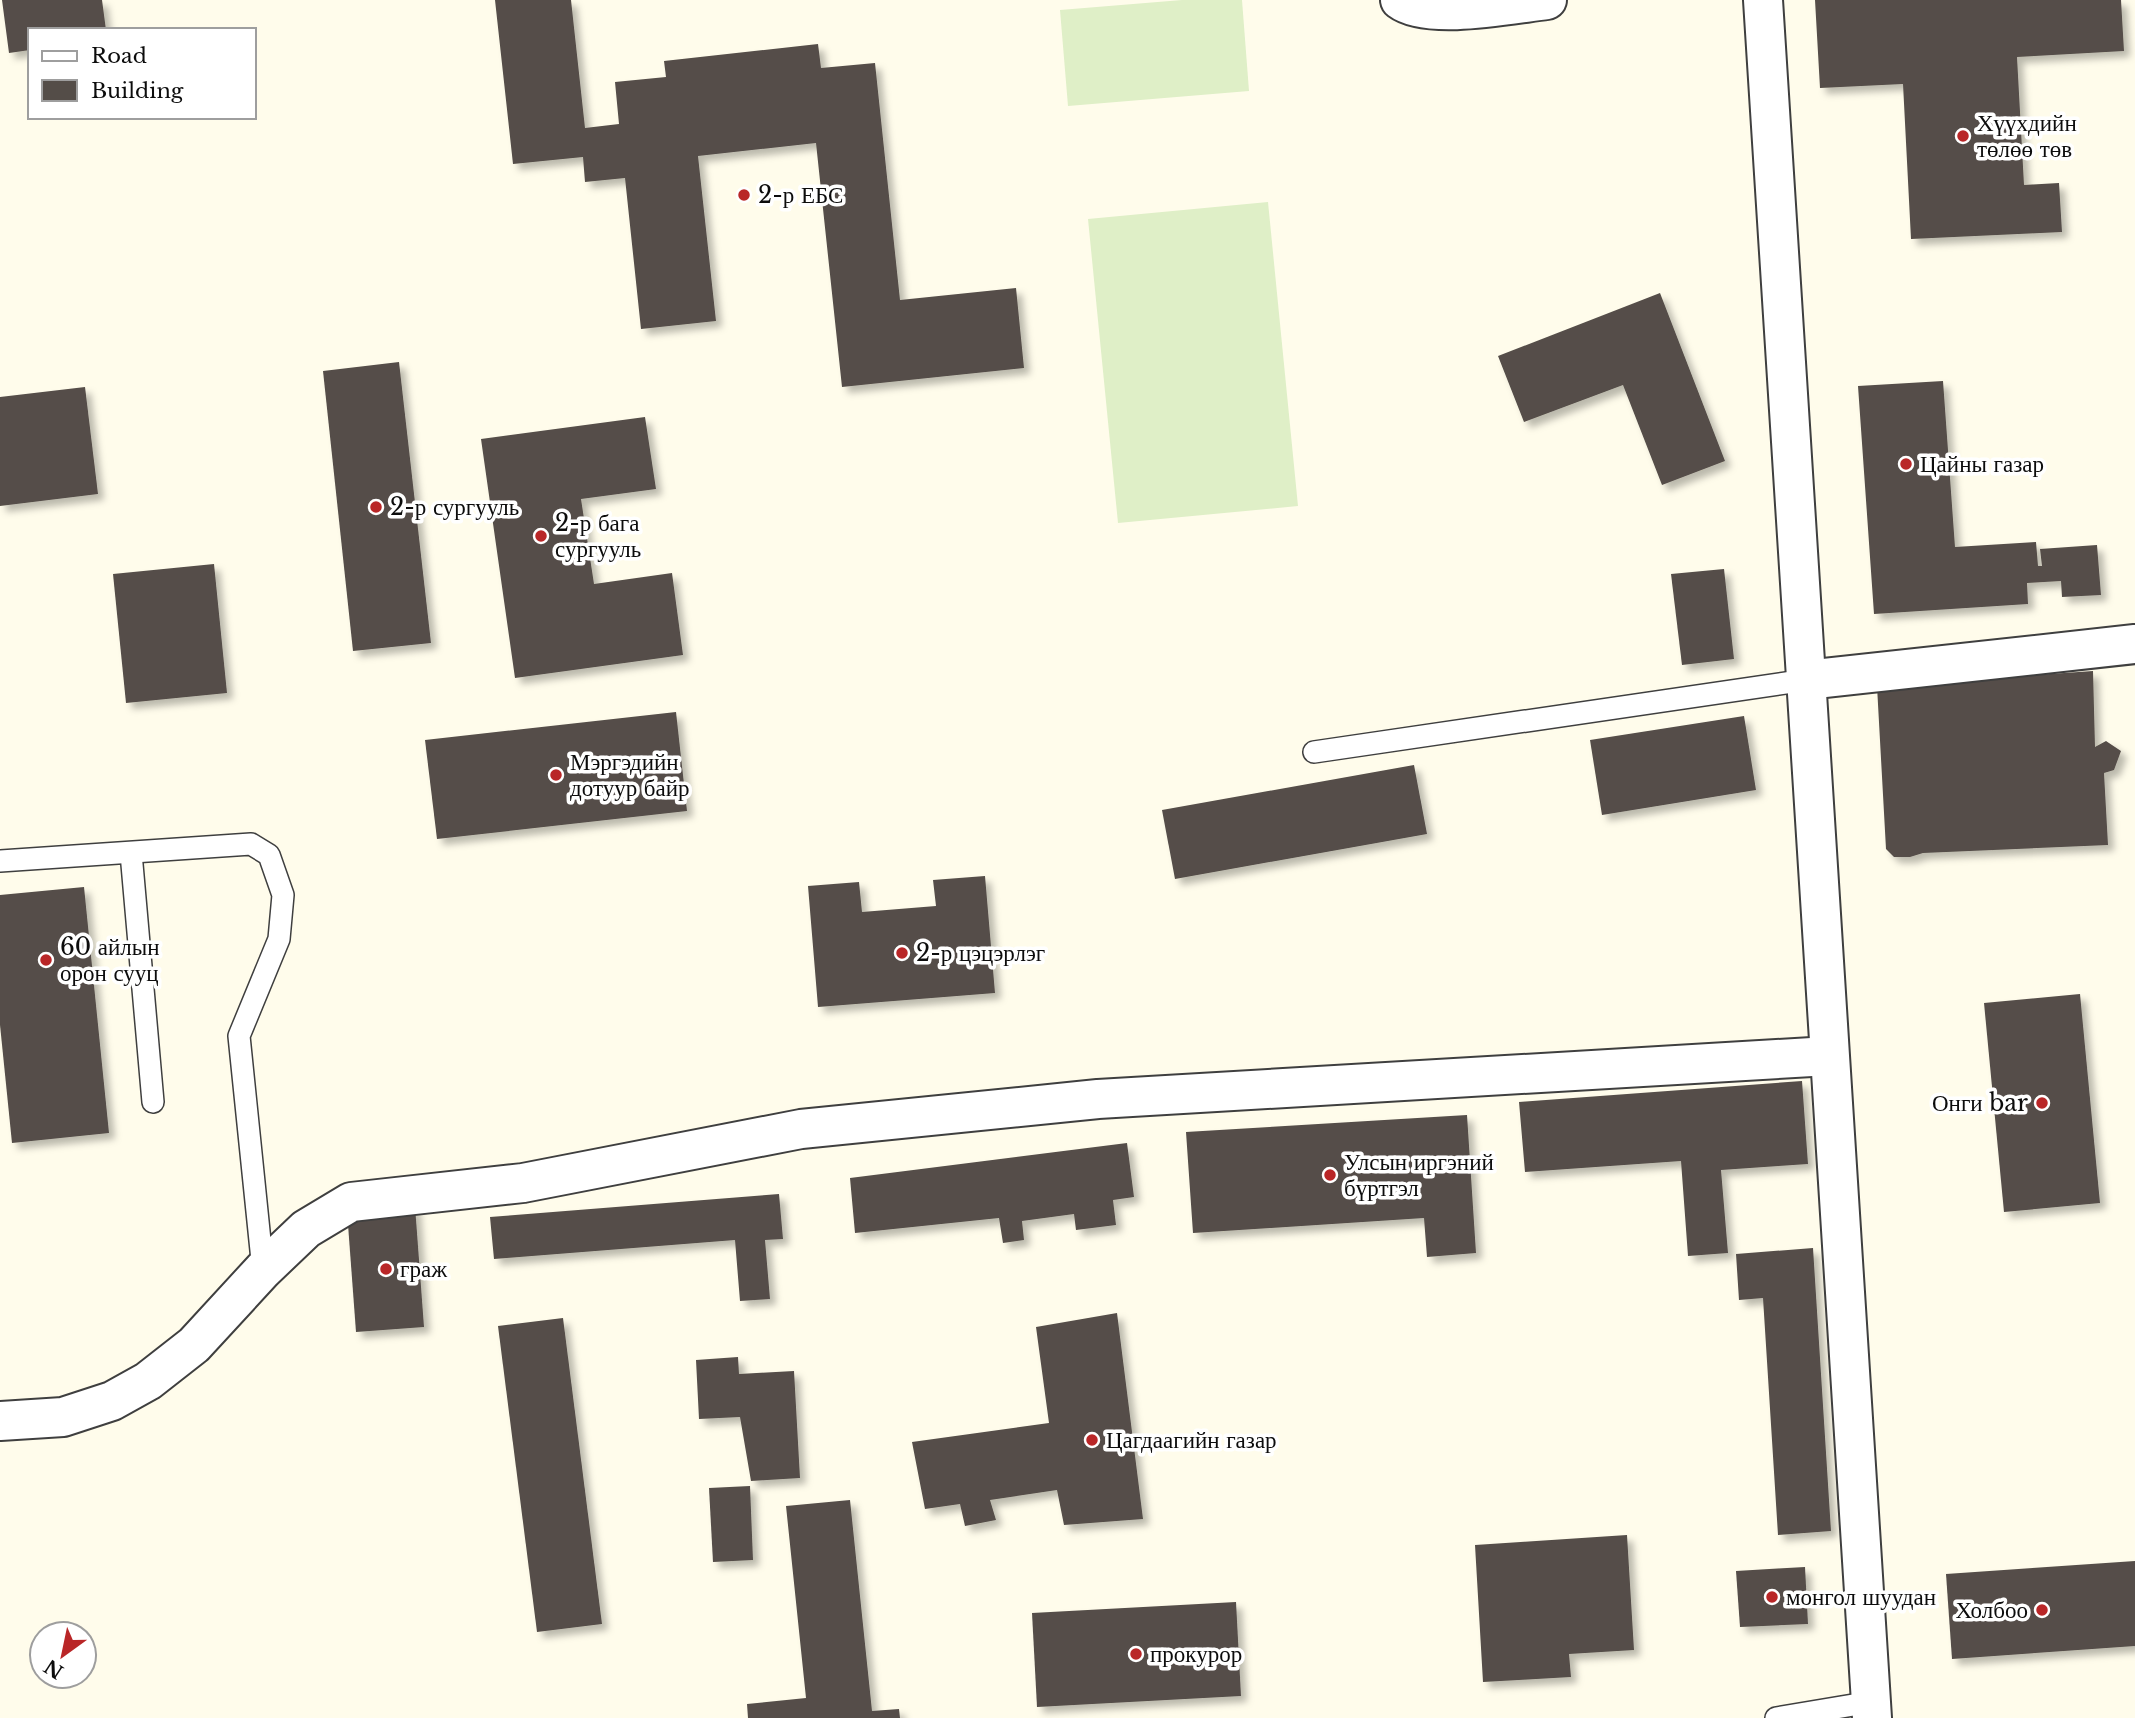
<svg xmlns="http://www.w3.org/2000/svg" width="2135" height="1718" viewBox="0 0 2135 1718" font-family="'Libre Baskerville',serif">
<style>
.pitch{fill:#dfefc7}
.building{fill:#544d48;filter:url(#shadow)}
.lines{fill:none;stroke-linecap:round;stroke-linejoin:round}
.lane-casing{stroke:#3f3f3f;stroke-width:24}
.street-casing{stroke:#3f3f3f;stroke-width:42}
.lane{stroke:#fff;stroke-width:21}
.street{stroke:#fff;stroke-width:38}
.poi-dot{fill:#b92627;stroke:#fff;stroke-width:2.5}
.labels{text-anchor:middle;stroke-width:7;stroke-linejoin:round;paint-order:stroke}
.poi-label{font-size:23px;fill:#0c0c0c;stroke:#fff;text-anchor:start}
</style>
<defs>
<filter id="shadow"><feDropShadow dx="6" dy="6" stdDeviation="3.5" flood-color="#0004"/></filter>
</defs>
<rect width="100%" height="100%" fill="#fffceb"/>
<!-- pitch -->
<g class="pitch">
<polygon points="1182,0 1242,0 1249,91 1068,106 1060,10"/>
<polygon points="1268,202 1298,506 1118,523 1088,219"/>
</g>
<!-- building -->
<g class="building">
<polygon points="2,0 102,0 106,30 30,30 30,50 9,53"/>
<polygon points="495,0 571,0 585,128 619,124 615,82 666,77 664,61 818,44 821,68 875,63 900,300 1016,288 1024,368 842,387 816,143 698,156 716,321 641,329 625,178 585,182 583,157 513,164"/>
<polygon points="1815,0 2121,0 2124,51 2017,57 2024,185 2059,183 2062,232 1911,239 1903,84 1820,88"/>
<polygon points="1660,293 1725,461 1662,485 1623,385 1524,422 1498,356"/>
<polygon points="399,362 431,643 353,651 323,371"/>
<polygon points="1943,381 1955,547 2036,542 2038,566 2042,566 2040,549 2097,545 2101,595 2062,597 2061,581 2027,583 2028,604 1874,614 1858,386"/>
<polygon points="85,387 98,494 0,506 0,397"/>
<polygon points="645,417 656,489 581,499 594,584 672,573 683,655 515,678 481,439"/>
<polygon points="214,564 227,693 126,703 113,574"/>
<polygon points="1724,569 1734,659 1682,665 1671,574"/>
<polygon points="2093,671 2095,747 2106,741 2121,751 2114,770 2104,773 2108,845 1923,853 1910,857 1894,857 1886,849 1877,686"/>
<polygon points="676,712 687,811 437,839 425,740"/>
<polygon points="1744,716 1756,790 1602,815 1590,740"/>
<polygon points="1414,765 1427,834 1175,879 1162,810"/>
<polygon points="985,876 995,993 818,1007 808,886 859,882 862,912 936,906 933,880"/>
<polygon points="84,887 109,1133 12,1143 0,1025 0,895"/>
<polygon points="2080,994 2100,1203 2004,1212 1984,1003"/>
<polygon points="1802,1081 1808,1164 1721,1170 1728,1253 1688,1256 1681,1161 1525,1172 1519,1102"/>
<polygon points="1467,1115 1476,1253 1427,1257 1424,1218 1193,1233 1186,1132"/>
<polygon points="1127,1143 1134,1197 1113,1200 1116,1225 1076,1230 1074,1214 1022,1221 1024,1240 1003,1243 999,1218 855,1233 850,1178"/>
<polygon points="779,1194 783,1239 765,1240 770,1299 740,1301 735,1240 494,1259 490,1217"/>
<polygon points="415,1206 424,1327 356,1332 347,1211"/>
<polygon points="1813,1248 1831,1531 1778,1535 1763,1298 1739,1300 1736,1254"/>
<polygon points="1117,1313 1143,1519 1064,1525 1057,1490 990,1500 996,1520 965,1526 960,1504 925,1509 912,1442 1049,1423 1036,1327"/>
<polygon points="563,1318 602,1624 537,1632 498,1326"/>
<polygon points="738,1357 739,1374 794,1371 800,1478 751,1481 740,1417 699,1419 696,1360"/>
<polygon points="750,1486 753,1560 713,1562 709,1488"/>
<polygon points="850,1500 872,1711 899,1709 900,1718 748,1718 747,1704 806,1698 786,1506"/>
<polygon points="1627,1535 1634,1650 1569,1654 1571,1677 1483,1682 1475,1545"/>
<polygon points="2135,1561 2135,1646 1952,1659 1946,1574"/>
<polygon points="1805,1567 1808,1624 1740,1627 1736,1571"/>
<polygon points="1236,1602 1241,1696 1037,1707 1032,1613"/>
</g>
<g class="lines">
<defs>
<g id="lane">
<polyline points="1314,752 1806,680"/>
<polyline points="131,853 153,1102"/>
<polyline points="0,861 251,844 269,855 283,895 279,939 239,1036 263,1270"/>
<polyline points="1776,1718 1871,1702"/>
</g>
<g id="street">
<path d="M1400 0C1428 21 1512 4 1547 0"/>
<polyline points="1763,0 1872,1718"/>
<polyline points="1806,680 2135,644"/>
<polyline points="0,1421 63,1417 112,1401 148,1381 194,1345 263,1270 306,1229 351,1202 523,1183 801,1129 1098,1099 1829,1056"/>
</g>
</defs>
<!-- lane casing -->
<use href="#lane" class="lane-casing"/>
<!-- street casing -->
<use href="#street" class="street-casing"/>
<!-- lane -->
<use href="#lane" class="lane"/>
<!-- street -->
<use href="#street" class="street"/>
</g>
<!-- markers -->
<g class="poi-dot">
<circle cx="1963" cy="136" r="7"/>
<circle cx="744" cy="195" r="7"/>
<circle cx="1906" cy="464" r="7"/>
<circle cx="376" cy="507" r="7"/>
<circle cx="541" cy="536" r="7"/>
<circle cx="556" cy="775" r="7"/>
<circle cx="902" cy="953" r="7"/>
<circle cx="46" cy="960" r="7"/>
<circle cx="2042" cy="1103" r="7"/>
<circle cx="1330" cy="1175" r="7"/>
<circle cx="386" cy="1269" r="7"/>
<circle cx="1092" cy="1440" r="7"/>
<circle cx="1772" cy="1597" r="7"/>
<circle cx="2042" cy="1610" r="7"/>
<circle cx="1136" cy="1654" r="7"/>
</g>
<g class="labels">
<!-- poi labels -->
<g class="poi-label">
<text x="1977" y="131">Хүүхдийн<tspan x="1977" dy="26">төлөө төв</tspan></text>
<text x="758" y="203">2-р ЕБС</text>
<text x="1920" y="472">Цайны газар</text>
<text x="390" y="515">2-р сургууль</text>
<text x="555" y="531">2-р бага<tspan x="555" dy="26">сургууль</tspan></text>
<text x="570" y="770">Мэргэдийн<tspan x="570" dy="26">дотуур байр</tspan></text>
<text x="60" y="955">60 айлын<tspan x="60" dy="26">орон сууц</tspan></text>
<text x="916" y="961">2-р цэцэрлэг</text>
<text x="2028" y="1111" text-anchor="end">Онги bar</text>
<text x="1344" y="1170">Улсын иргэний<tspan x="1344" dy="26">бүртгэл</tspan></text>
<text x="400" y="1277">граж</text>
<text x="1106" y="1448">Цагдаагийн газар</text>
<text x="1786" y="1605">монгол шуудан</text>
<text x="2028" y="1618" text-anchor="end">Холбоо</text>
<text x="1150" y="1662">прокурор</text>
</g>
</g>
<!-- legend -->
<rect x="28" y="28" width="228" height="91" fill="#ffffff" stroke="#9e9e9e" stroke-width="2"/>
<rect x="42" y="51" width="35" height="10" fill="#ffffff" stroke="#9e9e9e" stroke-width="2"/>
<text x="91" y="63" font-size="21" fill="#0c0c0c">Road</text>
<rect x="42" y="80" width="35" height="21" fill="#544d48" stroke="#9e9e9e" stroke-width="2"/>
<text x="91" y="98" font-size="21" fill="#0c0c0c">Building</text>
<!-- north arrow -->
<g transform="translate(63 1655) rotate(213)"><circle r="33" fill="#ffffff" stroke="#9e9e9e" stroke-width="2"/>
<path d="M0-5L12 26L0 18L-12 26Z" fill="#b92627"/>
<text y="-10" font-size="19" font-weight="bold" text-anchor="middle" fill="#0c0c0c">N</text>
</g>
</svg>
